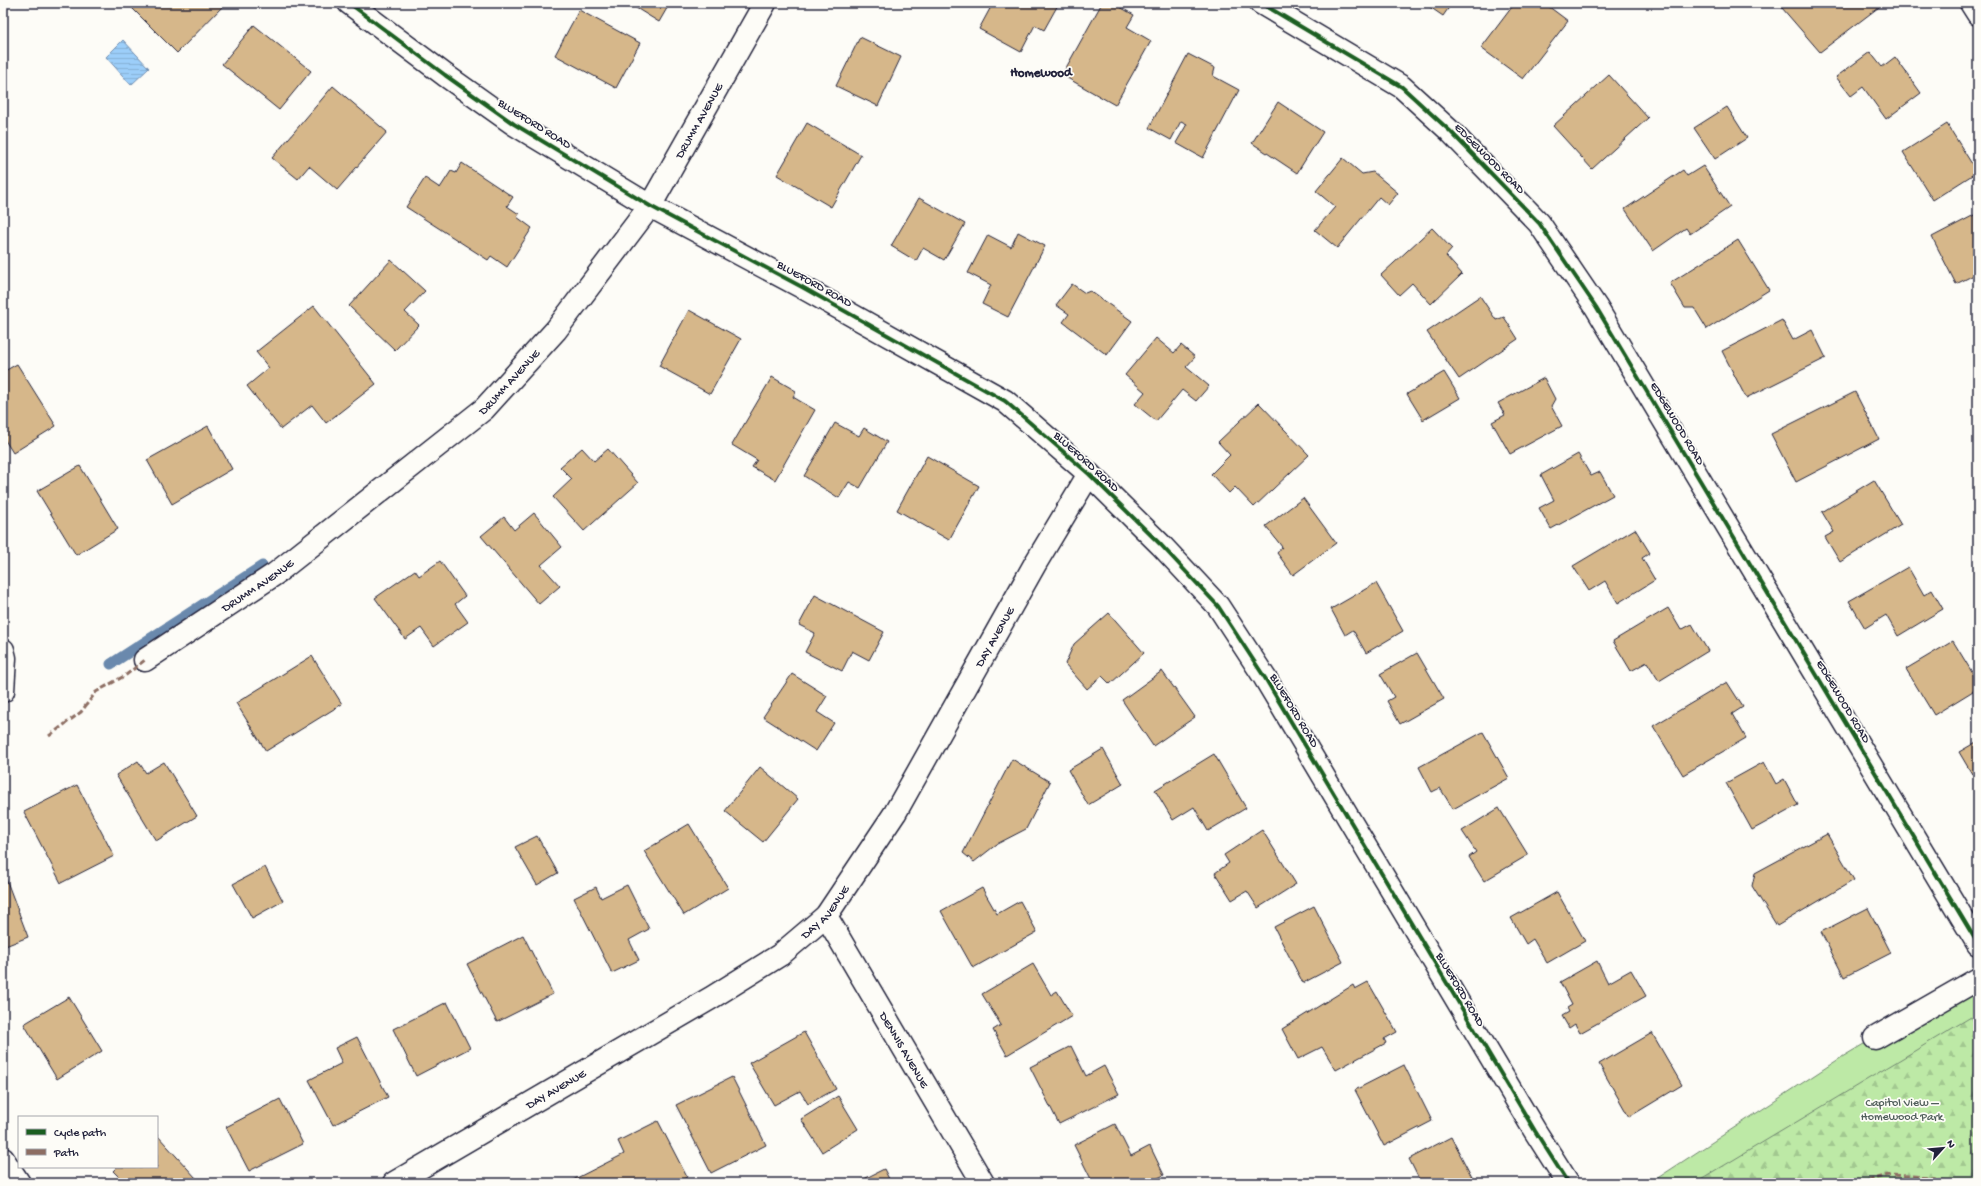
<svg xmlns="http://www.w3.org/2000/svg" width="1981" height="1186" viewBox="0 0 1981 1186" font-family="'Gochi Hand',sans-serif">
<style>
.green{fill:#bde9a6;stroke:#708670}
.forest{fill:url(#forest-firs);stroke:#708670}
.water{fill:url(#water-rules);stroke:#6b89ad}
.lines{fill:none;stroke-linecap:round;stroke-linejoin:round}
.stream{stroke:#6b89ad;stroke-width:11}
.building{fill:#d6b78a;stroke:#22223b}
.minor-casing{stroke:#22223b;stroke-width:25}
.major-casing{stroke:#22223b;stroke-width:25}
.minor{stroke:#fdfcf7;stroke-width:22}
.major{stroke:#fdfcf7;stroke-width:22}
.quiet{stroke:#8d6e63;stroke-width:3;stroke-dasharray:6 3;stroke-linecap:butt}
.cycleway-casing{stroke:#fdfcf7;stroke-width:6}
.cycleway{stroke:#1b5e20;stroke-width:4}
.labels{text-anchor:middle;stroke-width:3.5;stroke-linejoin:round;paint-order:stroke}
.street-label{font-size:12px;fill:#22223b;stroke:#fdfcf7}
.park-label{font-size:12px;fill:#505e5b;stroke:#fdfcf7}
.neighbourhood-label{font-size:13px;font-weight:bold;fill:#22223b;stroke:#fdfcf7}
</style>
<defs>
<pattern id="forest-firs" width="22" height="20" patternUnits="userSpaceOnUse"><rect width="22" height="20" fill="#bde9a6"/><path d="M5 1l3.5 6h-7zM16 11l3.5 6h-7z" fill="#a2c890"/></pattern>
<pattern id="water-rules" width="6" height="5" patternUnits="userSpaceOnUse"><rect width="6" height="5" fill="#9ccef9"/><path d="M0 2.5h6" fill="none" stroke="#86b1d6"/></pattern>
</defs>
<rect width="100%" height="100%" fill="#fdfcf7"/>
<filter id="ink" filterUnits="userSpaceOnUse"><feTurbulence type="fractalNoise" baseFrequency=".025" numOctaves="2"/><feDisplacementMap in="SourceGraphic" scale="8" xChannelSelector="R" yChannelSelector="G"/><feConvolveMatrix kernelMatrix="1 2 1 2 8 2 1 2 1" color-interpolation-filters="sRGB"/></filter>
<g filter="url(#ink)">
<!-- green -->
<polygon class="green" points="1978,976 1978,1183 1650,1183 1842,1057"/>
<!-- forest -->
<polygon class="forest" points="1971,1017 1978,1037 1978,1183 1695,1183"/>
<!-- water -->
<polygon class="water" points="123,40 149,68 131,85 106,57"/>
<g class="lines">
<!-- stream -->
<polyline class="stream" points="111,664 262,566"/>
</g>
<!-- building -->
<g class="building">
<polygon points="137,3 226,3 177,53 132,8"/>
<polygon points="628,3 670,3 659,22"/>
<polygon points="993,3 1059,3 1044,30 1035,25 1021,52 979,29"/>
<polygon points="1102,3 1113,3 1134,15 1127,27 1151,41 1115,105 1062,75"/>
<polygon points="1424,3 1452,3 1443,16"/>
<polygon points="1515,3 1544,3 1568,21 1523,79 1481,48"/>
<polygon points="1788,3 1882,3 1883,4 1820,52 1782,8"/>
<polygon points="579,10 640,43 616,88 555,55"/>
<polygon points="254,25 311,71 279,110 222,64"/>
<polygon points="860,37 901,57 878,106 836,86"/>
<polygon points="1870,52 1882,67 1895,57 1921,93 1886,119 1863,87 1851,96 1836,77"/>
<polygon points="1188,54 1215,68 1213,76 1239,90 1203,158 1176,143 1187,124 1181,121 1171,140 1149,128"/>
<polygon points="1609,75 1648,118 1592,169 1553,126"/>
<polygon points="333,86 387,132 337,190 309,166 298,179 272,158"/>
<polygon points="1278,102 1323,132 1297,173 1252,143"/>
<polygon points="1727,107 1747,138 1715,159 1694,128"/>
<polygon points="807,123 861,155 831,207 777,175"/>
<polygon points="1947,124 1977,172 1933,200 1903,152"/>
<polygon points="1343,158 1362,174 1373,172 1398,193 1388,205 1379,197 1337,248 1315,230 1335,207 1316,191"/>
<polygon points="462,163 513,197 507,206 519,214 517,217 532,228 507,267 491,256 488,260 406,207 425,178 440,188 451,171 456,173"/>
<polygon points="1703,166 1730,207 1690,234 1686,228 1653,251 1625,209 1683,170 1687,176"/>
<polygon points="919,198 965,224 944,260 923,248 916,261 891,246"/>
<polygon points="1978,213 1978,273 1956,284 1932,237"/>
<polygon points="1432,228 1452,249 1446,256 1462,274 1431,304 1412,283 1399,295 1381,275"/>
<polygon points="1018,232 1045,246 1008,317 982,304 991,285 968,273 988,235 1011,247"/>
<polygon points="1738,240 1769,290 1707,329 1694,308 1685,308 1670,283"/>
<polygon points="391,260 425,291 405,312 419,325 395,350 349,306"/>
<polygon points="1072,284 1085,293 1090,291 1132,321 1107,355 1063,322 1069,314 1056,305"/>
<polygon points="1480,296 1496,320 1504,317 1518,339 1459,379 1427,332"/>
<polygon points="314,306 376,384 326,423 312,405 281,429 247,386 269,368 256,352"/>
<polygon points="689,310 741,339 710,394 659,366"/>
<polygon points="1782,320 1793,340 1812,330 1826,358 1746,398 1722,351"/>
<polygon points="1156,338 1174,353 1181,345 1195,357 1186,367 1209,386 1196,401 1182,390 1156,421 1135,404 1145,392 1125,375"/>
<polygon points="17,364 56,426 13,453 3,437 3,372"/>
<polygon points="1444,372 1460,398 1423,420 1407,394"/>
<polygon points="772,377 796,391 793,397 815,410 775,480 752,467 757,460 732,445"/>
<polygon points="1544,378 1555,399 1551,406 1562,426 1510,454 1492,422 1505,415 1498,403"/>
<polygon points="1855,392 1879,439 1796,482 1771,434"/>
<polygon points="1259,403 1309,455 1254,507 1235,487 1229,493 1211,474 1230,455 1218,442"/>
<polygon points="835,423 859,436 864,428 887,442 860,488 849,482 839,498 804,476"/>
<polygon points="208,426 232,469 172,504 147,460"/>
<polygon points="582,448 594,461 608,449 638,483 584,531 553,497 572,479 560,467"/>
<polygon points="1578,454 1591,476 1600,472 1613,495 1551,529 1539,508 1554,500 1541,475"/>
<polygon points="927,456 979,486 949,540 897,510"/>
<polygon points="80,466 118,529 76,555 37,491"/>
<polygon points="1874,480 1901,525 1840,562 1825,537 1834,532 1822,512"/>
<polygon points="1303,498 1336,543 1293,575 1277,553 1282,547 1266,526"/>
<polygon points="534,513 562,547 541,565 560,586 539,604 481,536 504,517 514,530"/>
<polygon points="1635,529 1650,553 1642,558 1655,580 1618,603 1605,581 1589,591 1573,566"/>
<polygon points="440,561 465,596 455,604 468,622 434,646 421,628 405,639 375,598 415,570 419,576"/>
<polygon points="1908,567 1924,595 1932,590 1943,609 1898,636 1886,615 1865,628 1849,601"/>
<polygon points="1376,583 1403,631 1366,653 1353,630 1345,635 1331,609"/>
<polygon points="815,595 884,632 869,660 852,651 842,671 805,652 815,633 799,625"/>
<polygon points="1668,608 1681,630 1692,624 1708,651 1659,681 1647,662 1631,671 1613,641"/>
<polygon points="1109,613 1144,653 1110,684 1102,676 1087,689 1065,664 1074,644"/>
<polygon points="1953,641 1978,682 1978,688 1934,715 1906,669"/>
<polygon points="1417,653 1444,699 1400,724 1387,701 1394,697 1380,674"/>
<polygon points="312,656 342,704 266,751 236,703"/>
<polygon points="1162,671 1195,717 1153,746 1122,700"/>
<polygon points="792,674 827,696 817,712 834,723 816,751 763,717"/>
<polygon points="1727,682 1743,707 1732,714 1746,738 1683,775 1653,726"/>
<polygon points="1483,732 1509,778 1453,809 1440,788 1432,792 1419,767"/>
<polygon points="1978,741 1978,770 1972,774 1959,752"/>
<polygon points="1103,749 1123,784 1088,805 1068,770"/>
<polygon points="1214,754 1246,808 1208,831 1194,807 1173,820 1155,790"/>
<polygon points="1012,759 1050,782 1026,829 997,844 974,862 963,853"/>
<polygon points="138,761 146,773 164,762 197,816 156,841 116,775"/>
<polygon points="1764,762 1776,784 1784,779 1798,805 1752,830 1726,783"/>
<polygon points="760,767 798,799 763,842 725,811"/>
<polygon points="77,785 114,856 61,883 24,812"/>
<polygon points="1499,808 1528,855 1484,881 1469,857 1476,852 1462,831"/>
<polygon points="689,824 728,888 684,915 644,851"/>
<polygon points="1262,830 1296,884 1258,908 1247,891 1232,900 1215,873 1229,863 1224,855"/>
<polygon points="1827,834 1854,880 1777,926 1752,886 1755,873"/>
<polygon points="537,836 558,873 537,885 515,847"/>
<polygon points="265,867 283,901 252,918 233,884"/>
<polygon points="3,871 28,937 3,947"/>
<polygon points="627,885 649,929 629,940 639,960 612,973 574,898 596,887 601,898"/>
<polygon points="982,888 997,914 1020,901 1037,932 973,968 941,911"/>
<polygon points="1557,892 1585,941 1547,963 1533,939 1526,944 1511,918"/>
<polygon points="1314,906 1343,962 1303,983 1274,927"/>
<polygon points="1868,908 1891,953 1844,977 1821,932"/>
<polygon points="523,935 553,994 497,1022 467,964"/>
<polygon points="1597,961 1608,983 1631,970 1646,996 1580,1033 1575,1024 1569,1028 1562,1016 1569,1012 1567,1008 1572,1005 1560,982"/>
<polygon points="1033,964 1051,995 1057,991 1072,1016 1007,1055 993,1030 1001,1025 982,994"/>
<polygon points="1368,982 1397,1032 1384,1039 1386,1043 1336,1070 1322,1047 1298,1059 1282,1029 1353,985 1355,989"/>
<polygon points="69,997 102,1051 57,1079 24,1024"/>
<polygon points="447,1002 470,1048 416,1076 393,1029"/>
<polygon points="804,1032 836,1089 808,1104 800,1091 774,1105 749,1063"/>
<polygon points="1652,1033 1682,1085 1629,1117 1599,1064"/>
<polygon points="357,1037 388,1097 333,1125 309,1080 342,1063 335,1048"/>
<polygon points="1071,1046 1086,1076 1104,1066 1119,1094 1059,1124 1030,1067"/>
<polygon points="1404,1065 1432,1121 1384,1146 1355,1090"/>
<polygon points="732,1077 766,1145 711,1173 676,1105"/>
<polygon points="838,1096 858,1129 822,1152 801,1119"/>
<polygon points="280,1099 303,1144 249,1171 226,1127"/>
<polygon points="658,1121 687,1177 676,1183 567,1183 624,1154 618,1141"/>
<polygon points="1115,1124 1131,1156 1150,1146 1164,1175 1148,1183 1093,1183 1074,1145"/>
<polygon points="157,1135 196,1178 192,1183 125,1183 113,1171 117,1167 157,1167"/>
<polygon points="1451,1137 1475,1183 1421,1183 1409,1159"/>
<polygon points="884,1169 891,1183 856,1183"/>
</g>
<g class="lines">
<defs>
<g id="minor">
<polyline points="349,3 445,75 514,124 650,206 802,287 1005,401 1089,474 1161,545 1218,606 1265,678 1535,1131 1568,1183"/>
<polyline points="1261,3 1402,87 1450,131 1539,223 1596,307 1978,944"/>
<polyline points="1971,3 1978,14"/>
<path id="s1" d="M145 660 275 574 484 409 556 330 650 206 765 3"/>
<path id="s2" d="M826 916 983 1183"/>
<polyline points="1875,1038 1978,979"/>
<polyline points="3,1159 19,1183"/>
<path id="s3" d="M394 1183 711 998 780 955 826 916 895 813 1035 564 1089 474"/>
</g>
<polyline id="major" points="3,650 5,658 3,691"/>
</defs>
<!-- minor casing -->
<use href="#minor" class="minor-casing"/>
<!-- major casing -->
<use href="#major" class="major-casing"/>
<!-- minor -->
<use href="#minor" class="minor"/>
<!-- major -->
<use href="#major" class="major"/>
<!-- quiet -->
<g class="quiet">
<polyline points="49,736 81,712 96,692 126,675 145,660"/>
<polyline points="1859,1183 1889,1175 1930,1177 1958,1183"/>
</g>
<defs>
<g id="cycleway">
<polyline points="349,3 445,75 514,124 650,206 802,287 1005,401 1089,474 1161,545 1218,606 1265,678 1535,1131 1568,1183"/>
<polyline points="1261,3 1402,87 1450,131 1539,223 1596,307 1978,944"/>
</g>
</defs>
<!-- cycleway casing -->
<use href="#cycleway" class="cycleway-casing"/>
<!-- cycleway -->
<use href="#cycleway" class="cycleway"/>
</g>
</g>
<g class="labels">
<!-- street labels -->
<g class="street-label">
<text dy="4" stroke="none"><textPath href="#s1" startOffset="783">DRUMM AVENUE</textPath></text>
<text transform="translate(535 123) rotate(32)" y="4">BLUEFORD ROAD</text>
<text transform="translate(1490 158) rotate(45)" y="4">EDGEWOOD ROAD</text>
<text transform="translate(815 283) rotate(29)" y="4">BLUEFORD ROAD</text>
<text dy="4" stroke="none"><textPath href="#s1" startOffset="459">DRUMM AVENUE</textPath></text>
<text transform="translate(1678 423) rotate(59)" y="4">EDGEWOOD ROAD</text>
<text transform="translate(1087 461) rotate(42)" y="4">BLUEFORD ROAD</text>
<text dy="4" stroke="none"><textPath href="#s1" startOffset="135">DRUMM AVENUE</textPath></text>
<text dy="4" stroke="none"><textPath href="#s3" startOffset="835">DAY AVENUE</textPath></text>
<text transform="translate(1844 701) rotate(59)" y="4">EDGEWOOD ROAD</text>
<text transform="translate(1295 710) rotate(59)" y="4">BLUEFORD ROAD</text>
<text dy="4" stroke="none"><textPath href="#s3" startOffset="511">DAY AVENUE</textPath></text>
<text transform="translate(1461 989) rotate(59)" y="4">BLUEFORD ROAD</text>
<text dy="4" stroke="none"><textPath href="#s2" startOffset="155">DENNIS AVENUE</textPath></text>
<text dy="4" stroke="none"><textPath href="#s3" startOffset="187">DAY AVENUE</textPath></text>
</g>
<!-- park labels -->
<g class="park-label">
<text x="1902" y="1106">Capitol View –<tspan x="1902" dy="14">Homewood Park</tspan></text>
</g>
<!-- neighbourhood labels -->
<g class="neighbourhood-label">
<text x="1041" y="76">Homewood</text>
</g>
</g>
<!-- margin -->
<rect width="1981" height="1186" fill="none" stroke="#fdfcf7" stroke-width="16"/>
<rect x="8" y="8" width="1965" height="1170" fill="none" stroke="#22223b" stroke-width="1.5" filter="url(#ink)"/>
<!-- legend -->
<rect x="18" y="1116" width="140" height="52" fill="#fdfcf7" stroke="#a5a5ac"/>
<rect x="26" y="1129" width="20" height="6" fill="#1b5e20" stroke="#a5a5ac"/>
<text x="54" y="1136" font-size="12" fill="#22223b">Cycle path</text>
<rect x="26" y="1149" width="20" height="6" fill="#8d6e63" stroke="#a5a5ac"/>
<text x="54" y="1156" font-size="12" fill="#22223b">Path</text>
<!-- north arrow -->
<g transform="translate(1943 1148) rotate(63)" stroke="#fdfcf7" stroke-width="3" paint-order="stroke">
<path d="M0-3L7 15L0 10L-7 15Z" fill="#22223b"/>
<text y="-6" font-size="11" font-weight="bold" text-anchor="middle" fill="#22223b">N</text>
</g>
</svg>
